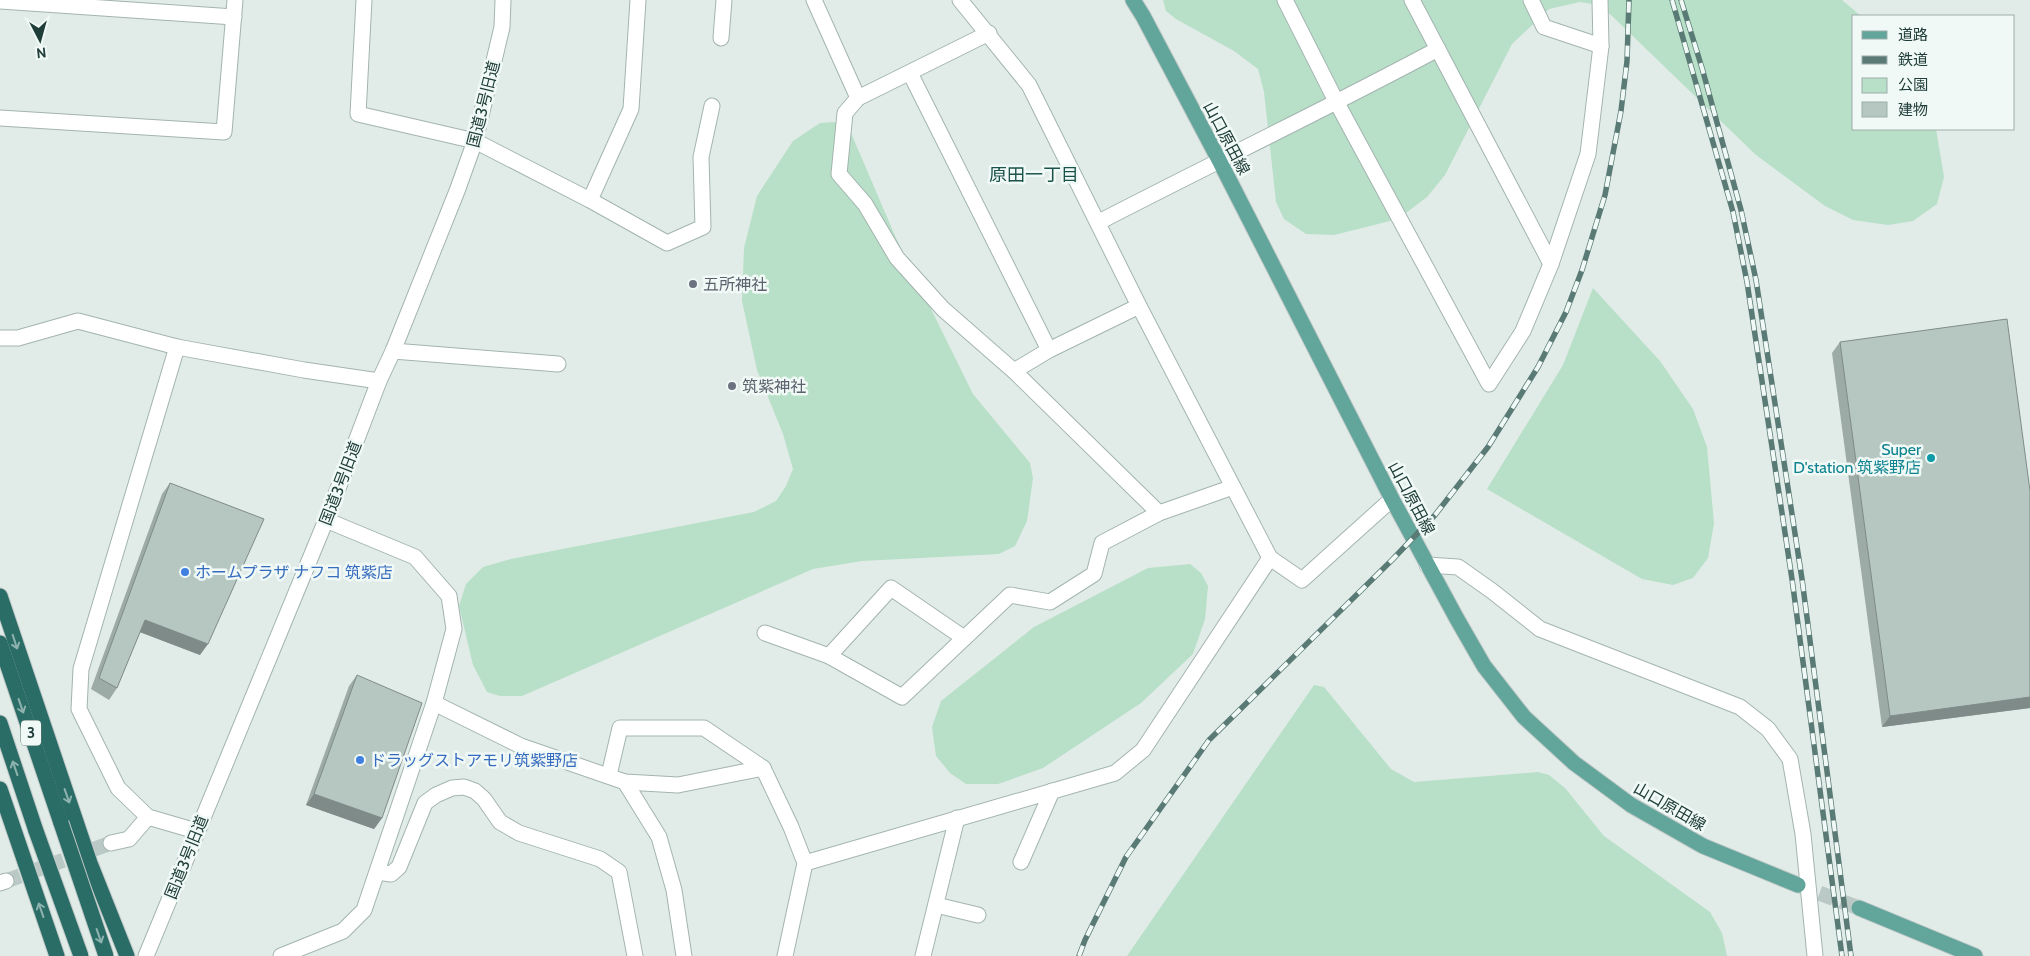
<svg xmlns="http://www.w3.org/2000/svg" width="2030" height="956" viewBox="0 0 2030 956" font-family="Cabin,'Noto Sans JP',sans-serif">
<style>
.green{fill:#b8dfc7}
.lines{fill:none;stroke-linecap:round;stroke-linejoin:round}
.minor-tunnel{stroke:#bac9c5;stroke-width:15;stroke-dasharray:15 8;stroke-linecap:butt}
.major-tunnel{stroke:#bac9c5;stroke-width:15;stroke-dasharray:15 8;stroke-linecap:butt}
.minor-casing{stroke:#a3b4b0;stroke-width:17}
.major-casing{stroke:#c1c9c8;stroke-width:17}
.highway-casing{stroke:#c1c9c8;stroke-width:17}
.minor{stroke:#fff;stroke-width:15}
.major{stroke:#62a59b;stroke-width:15}
.highway{stroke:#2a6c66;stroke-width:15}
.rail-casing{stroke:#5a7a75;stroke-width:5.5}
.rail{stroke:#f1f9f6;stroke-width:4;stroke-dasharray:11;stroke-linecap:butt}
.highway-bridge-casing{stroke:#c1c9c8;stroke-width:17;stroke-linecap:butt}
.highway-bridge{stroke:#2a6c66;stroke-width:15}
.wall{fill:#9daba7}
.shaded-wall{fill:#7f8b88}
.building{fill:#b6c7c2;stroke:#7f8b88}
.oneway{stroke:#8eb2ae}
.worship-dot{fill:#6b7280;stroke:#f1f9f6;stroke-width:2}
.culture-dot{fill:#0f9aa8;stroke:#f1f9f6;stroke-width:2}
.shop-dot{fill:#3f7fe0;stroke:#f1f9f6;stroke-width:2}
.labels{text-anchor:middle;stroke-width:5;stroke-linejoin:round;paint-order:stroke}
.shield{fill:#f1f9f6;stroke:#5f7672;stroke-width:1}
.shield-label{font-size:15px;font-weight:bold;fill:#203e39}
.street-label{font-size:16px;fill:#203e39;stroke:#f1f9f6}
.worship-label{font-size:16px;fill:#5b616d;stroke:#f1f9f6;text-anchor:start}
.culture-label{font-size:16px;fill:#0d838f;stroke:#f1f9f6;text-anchor:end}
.shop-label{font-size:16px;fill:#366cbe;stroke:#f1f9f6;text-anchor:start}
.neighbourhood-label{font-size:18px;fill:#1b524a;stroke:#f1f9f6}
</style>
<rect width="100%" height="100%" fill="#e1ece8"/>
<!-- green -->
<g class="green">
<polygon points="1163,0 1842,0 1861,16 1854,16 1854,129 1936,129 1944,177 1937,204 1913,221 1888,225 1853,220 1825,206 1756,155 1611,15 1599,5 1580,2 1549,9 1512,44 1445,175 1427,197 1398,219 1334,235 1306,234 1284,219 1276,202 1264,92 1258,69 1234,51 1176,19 1166,11"/>
<polygon points="834,122 848,126 896,238 973,394 1030,463 1033,478 1027,521 1015,546 999,554 862,561 813,569 522,696 500,696 487,692 473,665 459,606 466,584 483,567 511,559 754,512 776,501 786,486 793,469 783,434 757,370 742,301 744,248 757,196 793,141 820,123"/>
<polygon points="1593,288 1660,361 1693,409 1707,447 1714,523 1708,558 1693,578 1673,585 1642,579 1487,489 1563,365"/>
<polygon points="1190,564 1201,573 1208,586 1205,619 1193,654 1141,703 1043,768 998,784 966,784 950,773 936,756 932,727 941,701 1034,627 1148,568"/>
<polygon points="1314,685 1324,687 1391,769 1414,782 1538,772 1549,775 1565,788 1604,836 1710,912 1722,933 1727,956 1127,956"/>
</g>
<g class="lines">
<!-- minor-tunnel -->
<polyline class="minor-tunnel" points="6,881 111,843"/>
<!-- major-tunnel -->
<polyline class="major-tunnel" points="1798,885 1859,908"/>
<defs>
<g id="minor">
<polyline points="364,0 358,114 475,141 590,200 667,243 703,227 701,157 712,106"/>
<polyline points="814,0 858,98"/>
<polyline points="960,0 1029,85 1139,306 1270,558 1302,580 1392,499"/>
<polyline points="1285,0 1337,103 1489,384 1523,331 1551,264 1588,154 1601,46 1600,0"/>
<polyline points="1412,0 1551,264"/>
<polyline points="1531,0 1544,27 1601,46"/>
<polyline points="0,1 234,17"/>
<polyline points="989,33 858,98 845,113 839,174 865,204 897,258 943,309 1014,371 1159,513"/>
<polyline points="721,38 724,0"/>
<polyline points="910,73 1049,350"/>
<polyline points="0,118 224,132 235,0"/>
<polyline points="590,200 631,109 638,0"/>
<path d="M1099 222C1211 164 1326 109 1438 49"/>
<polyline points="0,338 18,338 78,321 177,347 304,370 379,381"/>
<polyline points="177,347 81,669 79,709 118,788 148,817 196,831"/>
<polyline points="393,351 558,364"/>
<polyline points="1014,371 1049,350 1139,306"/>
<polyline points="1427,565 1458,567 1492,591 1540,629 1740,707 1768,729 1790,759 1803,834 1815,956"/>
<polyline points="765,633 829,656 902,697 1010,595 1050,602 1094,574 1102,543 1159,513 1233,487"/>
<polyline points="829,656 891,588 964,638"/>
<polyline points="434,703 521,746 625,782 678,785 763,768 791,827 805,863 1115,773 1143,750 1270,558"/>
<polyline points="609,775 620,728 704,728 763,768"/>
<polyline points="625,782 659,837 674,890 684,956"/>
<polyline points="111,843 129,839 148,817"/>
<polyline points="1021,862 1052,791"/>
<polyline points="377,872 391,874 399,867 425,803 436,795 452,788 464,787 475,791 484,799 500,822 519,833 600,859 619,872 635,956"/>
<polyline points="0,883 6,881"/>
<polyline points="936,905 978,915"/>
<polyline points="146,956 326,520 379,381 393,351 457,191 475,141 502,27 503,0"/>
<polyline points="281,956 343,931 364,910 434,703 454,629 449,596 415,557 326,520"/>
<polyline points="785,956 805,863"/>
<polyline points="923,956 957,818"/>
</g>
<g id="major">
<polyline points="1133,0 1143,16 1219,160 1392,499 1457,619 1484,666 1524,717 1574,763 1631,805 1703,846 1798,885"/>
<polyline points="1859,908 1975,956"/>
</g>
<g id="highway">
<polyline points="0,596 90,863 127,956"/>
<polyline points="0,643 61,823"/>
<polyline points="0,723 36,831"/>
<polyline points="0,789 57,956"/>
</g>
</defs>
<!-- minor casing -->
<use href="#minor" class="minor-casing"/>
<!-- major casing -->
<use href="#major" class="major-casing"/>
<!-- highway casing -->
<use href="#highway" class="highway-casing"/>
<!-- minor -->
<use href="#minor" class="minor"/>
<!-- major -->
<use href="#major" class="major"/>
<!-- highway -->
<use href="#highway" class="highway"/>
<defs>
<g id="rail">
<polyline points="1672,0 1733,212 1747,282 1792,579 1842,956"/>
<polyline points="1681,0 1702,68 1741,210 1756,280 1802,579 1851,956"/>
<polyline points="1079,956 1085,940 1126,857 1209,740 1392,560 1435,515 1488,447 1538,367 1566,312 1582,270 1605,195 1621,111 1627,61 1629,0"/>
</g>
</defs>
<!-- rail casing -->
<use href="#rail" class="rail-casing"/>
<!-- rail -->
<use href="#rail" class="rail"/>
<defs>
<g id="highway-bridge">
<polyline points="61,823 106,956"/>
<polyline points="36,831 81,956"/>
</g>
</defs>
<!-- highway-bridge casing -->
<use href="#highway-bridge" class="highway-bridge-casing"/>
<!-- highway-bridge -->
<use href="#highway-bridge" class="highway-bridge"/>
</g>
<!-- wall -->
<g class="wall">
<polygon points="1840,342 2030,491 2030,708 1882,727 1832,353"/>
<polygon points="170,483 200,655 140,632 117,688 109,700 91,689 162,494"/>
<polygon points="357,675 382,818 374,829 306,805 349,686"/>
</g>
<!-- shaded-wall -->
<g class="shaded-wall">
<polygon points="145,620 208,644 200,655 137,631"/>
<polygon points="2030,697 2030,708 1882,727 1890,716"/>
<polygon points="314,794 382,818 374,829 306,805"/>
</g>
<!-- building -->
<g class="building">
<polygon points="2007,319 2030,491 2030,697 1890,716 1840,342"/>
<polygon points="170,483 264,519 208,644 145,620 117,688 99,678"/>
<polygon points="357,675 422,703 382,818 314,794"/>
</g>
<!-- one-way arrows -->
<defs><path id="oneway-shaft" d="M-6 0H5M1.5-3L5.5 0L1.5 3" fill="none" stroke-width="1.6" stroke-linecap="round" stroke-linejoin="round" transform="scale(1.25)"/></defs>
<g class="oneway">
<use href="#oneway-shaft" transform="translate(15 642) rotate(72)"/>
<use href="#oneway-shaft" transform="translate(21 706) rotate(71)"/>
<use href="#oneway-shaft" transform="translate(15 768) rotate(-109)"/>
<use href="#oneway-shaft" transform="translate(67 796) rotate(71)"/>
<use href="#oneway-shaft" transform="translate(41 910) rotate(-109)"/>
<use href="#oneway-shaft" transform="translate(99 936) rotate(71)"/>
</g>
<!-- markers -->
<g class="worship-dot">
<circle cx="693" cy="284" r="5"/>
<circle cx="732" cy="386" r="5"/>
</g>
<circle class="culture-dot" cx="1931" cy="458" r="5"/>
<g class="shop-dot">
<circle cx="185" cy="572" r="5"/>
<circle cx="360" cy="760" r="5"/>
</g>
<g class="labels">
<!-- shield labels -->
<rect class="shield" x="21" y="720.5" width="20" height="25" rx="4"/>
<g class="shield-label">
<text x="31" y="738">3</text>
</g>
<!-- street labels -->
<g class="street-label">
<text transform="translate(483 104) rotate(-76)" y="6">国道3号旧道</text>
<text transform="translate(1227 138) rotate(62)" y="6">山口原田線</text>
<text transform="translate(340 483) rotate(-69)" y="6">国道3号旧道</text>
<text transform="translate(1412 498) rotate(62)" y="6">山口原田線</text>
<text transform="translate(1670 806) rotate(30)" y="6">山口原田線</text>
<text transform="translate(186 857) rotate(-68)" y="6">国道3号旧道</text>
</g>
<!-- worship labels -->
<g class="worship-label">
<text x="703" y="290">五所神社</text>
<text x="742" y="392">筑紫神社</text>
</g>
<!-- culture labels -->
<g class="culture-label">
<text x="1921" y="455">Super<tspan x="1921" dy="18">D'station 筑紫野店</tspan></text>
</g>
<!-- shop labels -->
<g class="shop-label">
<text x="195" y="578">ホームプラザ ナフコ 筑紫店</text>
<text x="370" y="766">ドラッグストアモリ筑紫野店</text>
</g>
<!-- neighbourhood labels -->
<g class="neighbourhood-label">
<text x="1034" y="181">原田一丁目</text>
</g>
</g>
<!-- legend -->
<rect x="1852" y="15" width="162" height="115" fill="#f1f9f6" stroke="#9daeaa"/>
<rect x="1862" y="31" width="25" height="8" fill="#62a59b" stroke="#9daeaa"/>
<text x="1898" y="40" font-size="15" fill="#203e39">道路</text>
<rect x="1862" y="56" width="25" height="8" fill="#5a7a75" stroke="#9daeaa"/>
<text x="1898" y="65" font-size="15" fill="#203e39">鉄道</text>
<rect x="1862" y="78" width="25" height="15" fill="#b8dfc7" stroke="#9daeaa"/>
<text x="1898" y="90" font-size="15" fill="#203e39">公園</text>
<rect x="1862" y="102" width="25" height="15" fill="#b6c7c2" stroke="#9daeaa"/>
<text x="1898" y="115" font-size="15" fill="#203e39">建物</text>
<!-- north arrow -->
<g transform="translate(40 40) rotate(174)" stroke="#f1f9f6" stroke-width="4" paint-order="stroke">
<path d="M0-4L9 19L0 12L-9 19Z" fill="#203e39"/>
<text y="-8" font-size="14" font-weight="bold" text-anchor="middle" fill="#203e39">N</text>
</g>
</svg>
